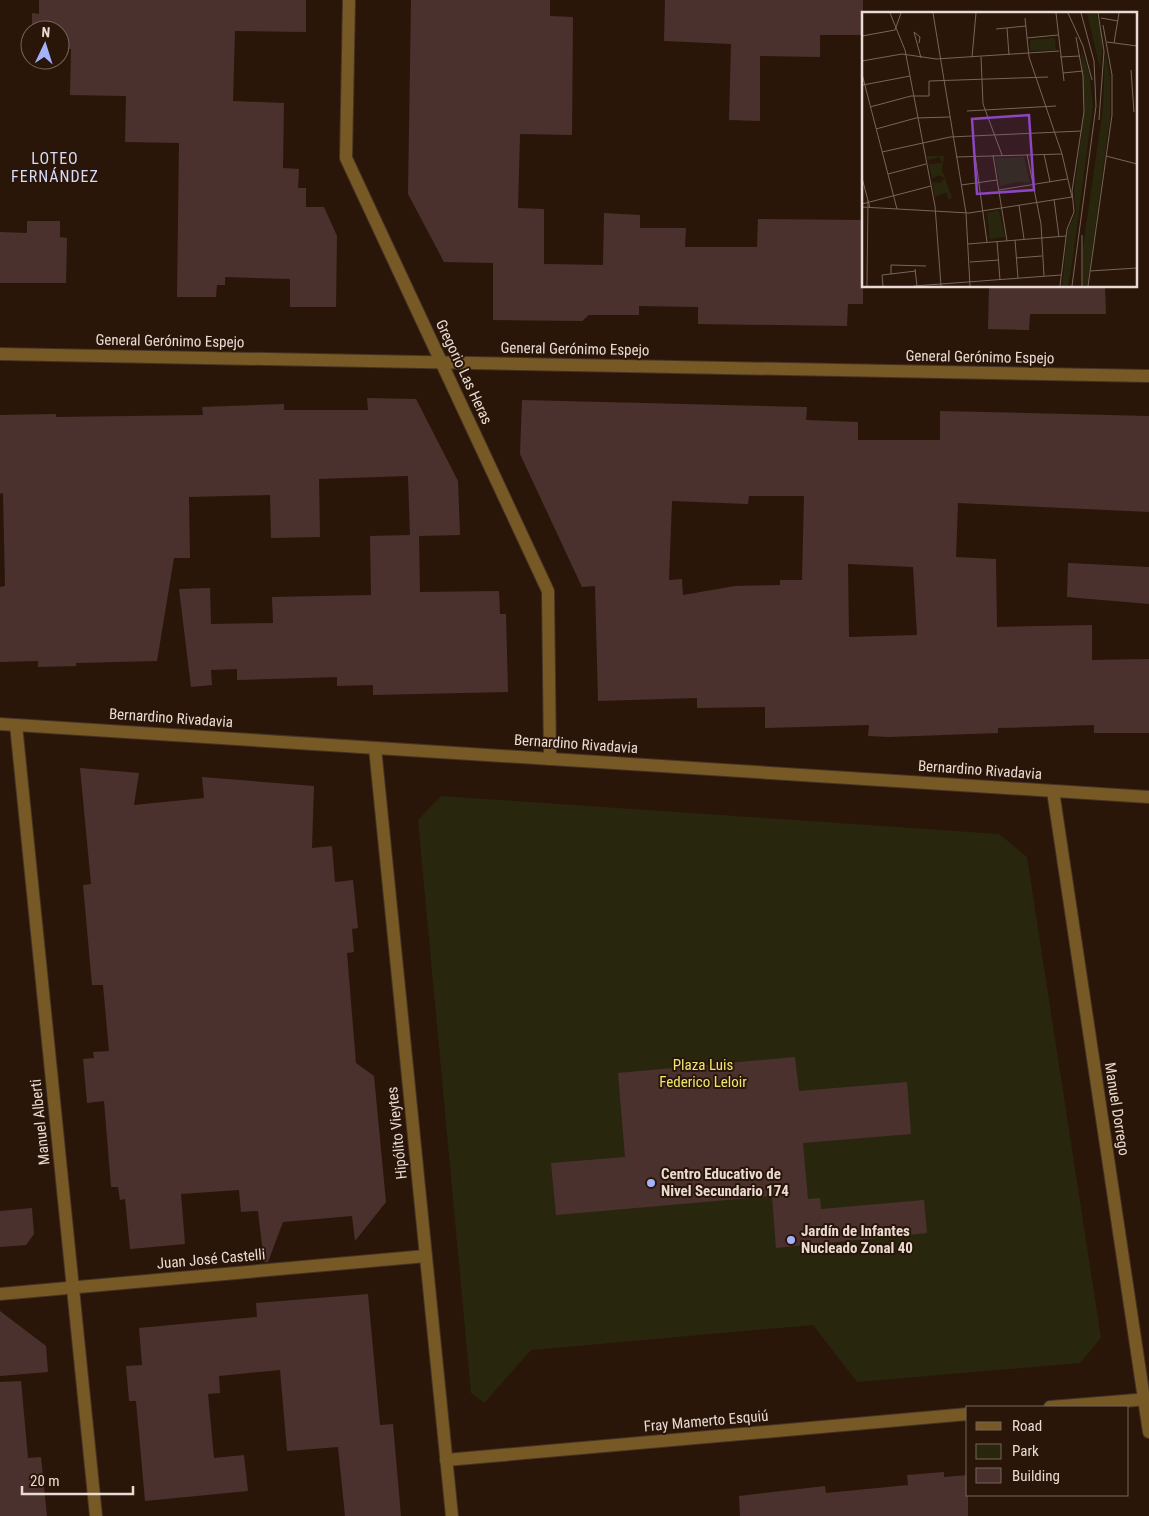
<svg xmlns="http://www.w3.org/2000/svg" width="1149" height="1516" viewBox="0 0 1149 1516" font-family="'Roboto Condensed',sans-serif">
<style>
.green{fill:#28270d}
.building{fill:#4b312e;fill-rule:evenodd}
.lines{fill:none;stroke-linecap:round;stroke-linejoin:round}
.minor-casing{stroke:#453225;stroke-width:14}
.minor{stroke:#765925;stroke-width:12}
.poi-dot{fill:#a4b2fc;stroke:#2a1609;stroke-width:2}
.labels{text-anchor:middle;stroke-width:4;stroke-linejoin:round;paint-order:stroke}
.street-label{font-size:15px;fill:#e9dbd3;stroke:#2a1609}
.park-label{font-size:15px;fill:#ede86d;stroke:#2a1609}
.poi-label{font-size:15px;font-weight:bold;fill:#e9dbd3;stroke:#2a1609;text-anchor:start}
.neighbourhood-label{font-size:16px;letter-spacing:1px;fill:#d6dcf9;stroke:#2a1609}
.inset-road{fill:none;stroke:#76655a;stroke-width:1}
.view{fill:#8c46c2;fill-opacity:0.15;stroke:#8c46c2;stroke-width:2.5}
.inset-edge{fill:none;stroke:#e9dbd3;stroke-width:2.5}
</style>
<rect width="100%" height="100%" fill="#2a1609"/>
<!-- green -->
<polygon class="green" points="441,796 999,834 1027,857 1101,1338 1080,1363 857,1382 813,1325 531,1350 484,1403 471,1393 418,820"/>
<!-- building -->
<g class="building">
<polygon points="39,0 306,0 306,32 235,31 233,101 284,103 283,168 299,169 298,188 306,188 306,207 324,207 337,236 336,307 290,307 290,279 225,277 225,285 217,285 216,297 177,297 179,143 125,142 126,96 70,95 71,49 60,49 60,30 32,30 32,13 39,14"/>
<polygon points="411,0 550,0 550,16 573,17 572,135 520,134 518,208 544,209 544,264 603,265 604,213 640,215 640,228 686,228 685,247 757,247 758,219 863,220 863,304 848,304 847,326 698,324 698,307 639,306 639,315 589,315 582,321 493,320 493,263 444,262 408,194"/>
<polygon points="665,0 863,0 863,35 820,35 820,57 760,56 760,121 729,120 731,44 664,41"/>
<polygon points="27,221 60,221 60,237 67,238 66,283 0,283 0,232 27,233"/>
<polygon points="989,286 1105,286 1106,314 1030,314 1029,330 988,329"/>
<polygon points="367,398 416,399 458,481 460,535 419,536 420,592 499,591 500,614 506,614 508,692 373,695 373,685 337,686 337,677 237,680 237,669 211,670 212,685 191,687 179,589 210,588 211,624 273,623 272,597 371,595 370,536 410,535 408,476 319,479 320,537 271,538 270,495 189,497 190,558 174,558 157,661 76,663 76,666 38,667 38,661 0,662 0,587 5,586 3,493 0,494 0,415 56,414 56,417 203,415 202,407 284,404 284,410 368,410"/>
<path d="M522 400 807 407 806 420 858 422V440H940V411L1149 416V512L958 503 956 557 996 559 997 627 1092 625V660L1149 659V733H1094V725L998 728V733L889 737 868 736 869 725 765 728V707L697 708V698L598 701 595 586 582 587 520 454ZM749 496H804L802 580H780V585L735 586 683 595 682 579 669 580 672 501 748 504ZM848 564 913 567 917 635 849 637Z"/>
<polygon points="1068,563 1149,567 1149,604 1067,597"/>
<polygon points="80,768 139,773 134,805 204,798 202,777 314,786 312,848 332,846 335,882 353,880 358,928 352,929 354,952 347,953 356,1063 374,1076 386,1202 355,1241 352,1216 283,1222 268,1262 264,1262 258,1211 241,1212 239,1190 181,1194 185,1244 130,1249 125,1199 120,1200 118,1187 111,1187 104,1101 87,1103 83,1059 94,1058 93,1052 109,1051 103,985 92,985 83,885 91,884"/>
<polygon points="795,1057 799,1091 907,1082 911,1134 803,1143 808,1199 820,1198 821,1209 924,1200 927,1233 776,1248 772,1196 556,1215 551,1163 625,1157 618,1073"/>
<polygon points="32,1208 34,1234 26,1245 0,1247 0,1211"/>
<polygon points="368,1294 380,1425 393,1424 401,1516 345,1516 338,1447 287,1451 280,1370 219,1376 220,1393 208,1394 214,1458 244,1455 248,1491 145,1501 136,1401 129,1401 126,1366 142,1365 139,1328 257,1317 256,1303"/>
<polygon points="0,1311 46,1346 48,1372 0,1376"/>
<polygon points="21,1381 28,1458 41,1457 47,1516 0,1516 0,1382"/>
<polygon points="944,1472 944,1477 968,1475 968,1516 740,1516 739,1496 825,1486 826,1493 908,1485 907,1475"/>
</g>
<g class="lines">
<defs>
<g id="minor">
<polyline points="349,0 346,158 548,591 550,759"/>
<polyline points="0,354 1149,376"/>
<polyline points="0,724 1149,797"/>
<polyline points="16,725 96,1516"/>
<polyline points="375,748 452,1516"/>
<polyline points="1053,791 1149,1432"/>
<polyline points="0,1294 426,1256"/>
<polyline points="1050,1407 1149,1399"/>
<polyline points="446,1460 968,1414"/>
</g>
</defs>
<!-- minor casing -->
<use href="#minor" class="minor-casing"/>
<!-- minor -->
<use href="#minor" class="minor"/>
</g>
<!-- markers -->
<g class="poi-dot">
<circle cx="651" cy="1183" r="5"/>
<circle cx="791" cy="1240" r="5"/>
</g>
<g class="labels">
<!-- street labels -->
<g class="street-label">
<text transform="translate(170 341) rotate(1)" y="5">General Gerónimo Espejo</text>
<text transform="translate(575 349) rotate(1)" y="5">General Gerónimo Espejo</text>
<text transform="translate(980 357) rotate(1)" y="5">General Gerónimo Espejo</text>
<text transform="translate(464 372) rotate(65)" y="5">Gregorio Las Heras</text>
<text transform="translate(171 718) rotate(4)" y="5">Bernardino Rivadavia</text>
<text transform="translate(576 744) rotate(4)" y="5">Bernardino Rivadavia</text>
<text transform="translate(980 770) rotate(4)" y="5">Bernardino Rivadavia</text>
<text transform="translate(1117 1109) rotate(81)" y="5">Manuel Dorrego</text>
<text transform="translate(40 1122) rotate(-96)" y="5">Manuel Alberti</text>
<text transform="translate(397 1133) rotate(-96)" y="5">Hipólito Vieytes</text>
<text transform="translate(211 1259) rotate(-5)" y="5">Juan José Castelli</text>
<text transform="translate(706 1421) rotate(-5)" y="5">Fray Mamerto Esquiú</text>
</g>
<!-- park labels -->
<g class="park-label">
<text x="703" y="1070">Plaza Luis<tspan x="703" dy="17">Federico Leloir</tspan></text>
</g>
<!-- poi labels -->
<g class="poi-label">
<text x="661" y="1179">Centro Educativo de<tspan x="661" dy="17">Nivel Secundario 174</tspan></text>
<text x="801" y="1236">Jardín de Infantes<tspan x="801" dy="17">Nucleado Zonal 40</tspan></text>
</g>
<!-- neighbourhood labels -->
<g class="neighbourhood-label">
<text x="55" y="164">LOTEO<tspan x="55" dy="18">FERNÁNDEZ</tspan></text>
</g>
</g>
<!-- overview -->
<g transform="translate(862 12)">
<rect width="275" height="275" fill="#2a1609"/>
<path d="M225 1H234L241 27 238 56ZM193 26 194 38 168 39V28ZM219 38 227 60 231 93 211 245 206 274H200L206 218 214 200 212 179 223 96ZM243 38 248 65V106L225 274H221V235L241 96ZM64 144H82L80 158 90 186 86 187 85 180 73 185 70 170 78 171 82 166 77 163 70 167 67 152 80 151 78 145 66 148ZM162 145 168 171 155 170 138 174 133 146ZM137 198 143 225 128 227 125 201Z" fill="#28270d"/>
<path class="inset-road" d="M28 1 43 38 73 194 79 274M71 1 104 201 108 274M194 1 202 69M206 1 221 34 230 68M236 1 242 39 237 108M239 6 256 9M145 16 147 43M134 17 164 14M0 24 33 18 39 1M165 26 196 23M245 30 275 34M57 31 58 25 52 20 59 46M252 31 257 1M110 45 114 1M119 45 121 92 140 143M198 45 218 44M0 49 40 42 74 47 197 39M269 58 272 100M201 61 221 59M0 62 35 197M1 73 48 64M8 95 49 84H67V69L186 65M105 99 194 94M14 117 54 106 88 105M20 140 88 125 219 119M165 142 179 212 182 264M182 142 188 170M113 143 125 230M131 143 145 229M244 144 275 152M94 145 200 142M26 162 64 152M0 166 8 196M99 173 135 168M137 178 205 167M192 187 197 225M0 192 69 174M157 193 162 227M0 195 107 201 210 185 200 142 167 45 163 6M153 228 156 266M135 229 138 268M106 232 204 224M154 246 180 244M108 250 137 248M53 257 55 274M228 259 275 256M29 262V253L64 254M5 274 6 188M21 274 20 263 54 259M52 274 199 263M198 274 205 217 212 200 210 179 222 100 221 64 214 25M210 274 234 94 232 49 219 1M220 274V223M226 274 250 103V63L241 13"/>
<path class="view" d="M167 103 172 178 115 182 110 107Z"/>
<rect width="275" height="275" class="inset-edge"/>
</g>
<!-- legend -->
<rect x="966" y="1406" width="162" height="90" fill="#2a1609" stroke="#76655a"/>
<rect x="976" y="1422" width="25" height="8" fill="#765925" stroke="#76655a"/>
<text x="1012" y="1431" font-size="15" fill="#e9dbd3">Road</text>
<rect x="976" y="1444" width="25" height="15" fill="#28270d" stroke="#76655a"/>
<text x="1012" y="1456" font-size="15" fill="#e9dbd3">Park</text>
<rect x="976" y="1468" width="25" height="15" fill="#4b312e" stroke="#76655a"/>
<text x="1012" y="1481" font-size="15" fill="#e9dbd3">Building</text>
<!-- north arrow -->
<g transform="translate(45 45) rotate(4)"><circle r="24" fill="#2a1609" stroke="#76655a"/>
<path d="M0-4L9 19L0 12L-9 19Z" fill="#a4b2fc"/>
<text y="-8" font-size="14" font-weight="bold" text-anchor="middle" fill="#e9dbd3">N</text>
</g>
<!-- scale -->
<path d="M22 1486v8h111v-8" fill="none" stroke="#e9dbd3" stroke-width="2.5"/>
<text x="30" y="1486" font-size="15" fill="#e9dbd3" stroke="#2a1609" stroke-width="4" paint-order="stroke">20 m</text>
</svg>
